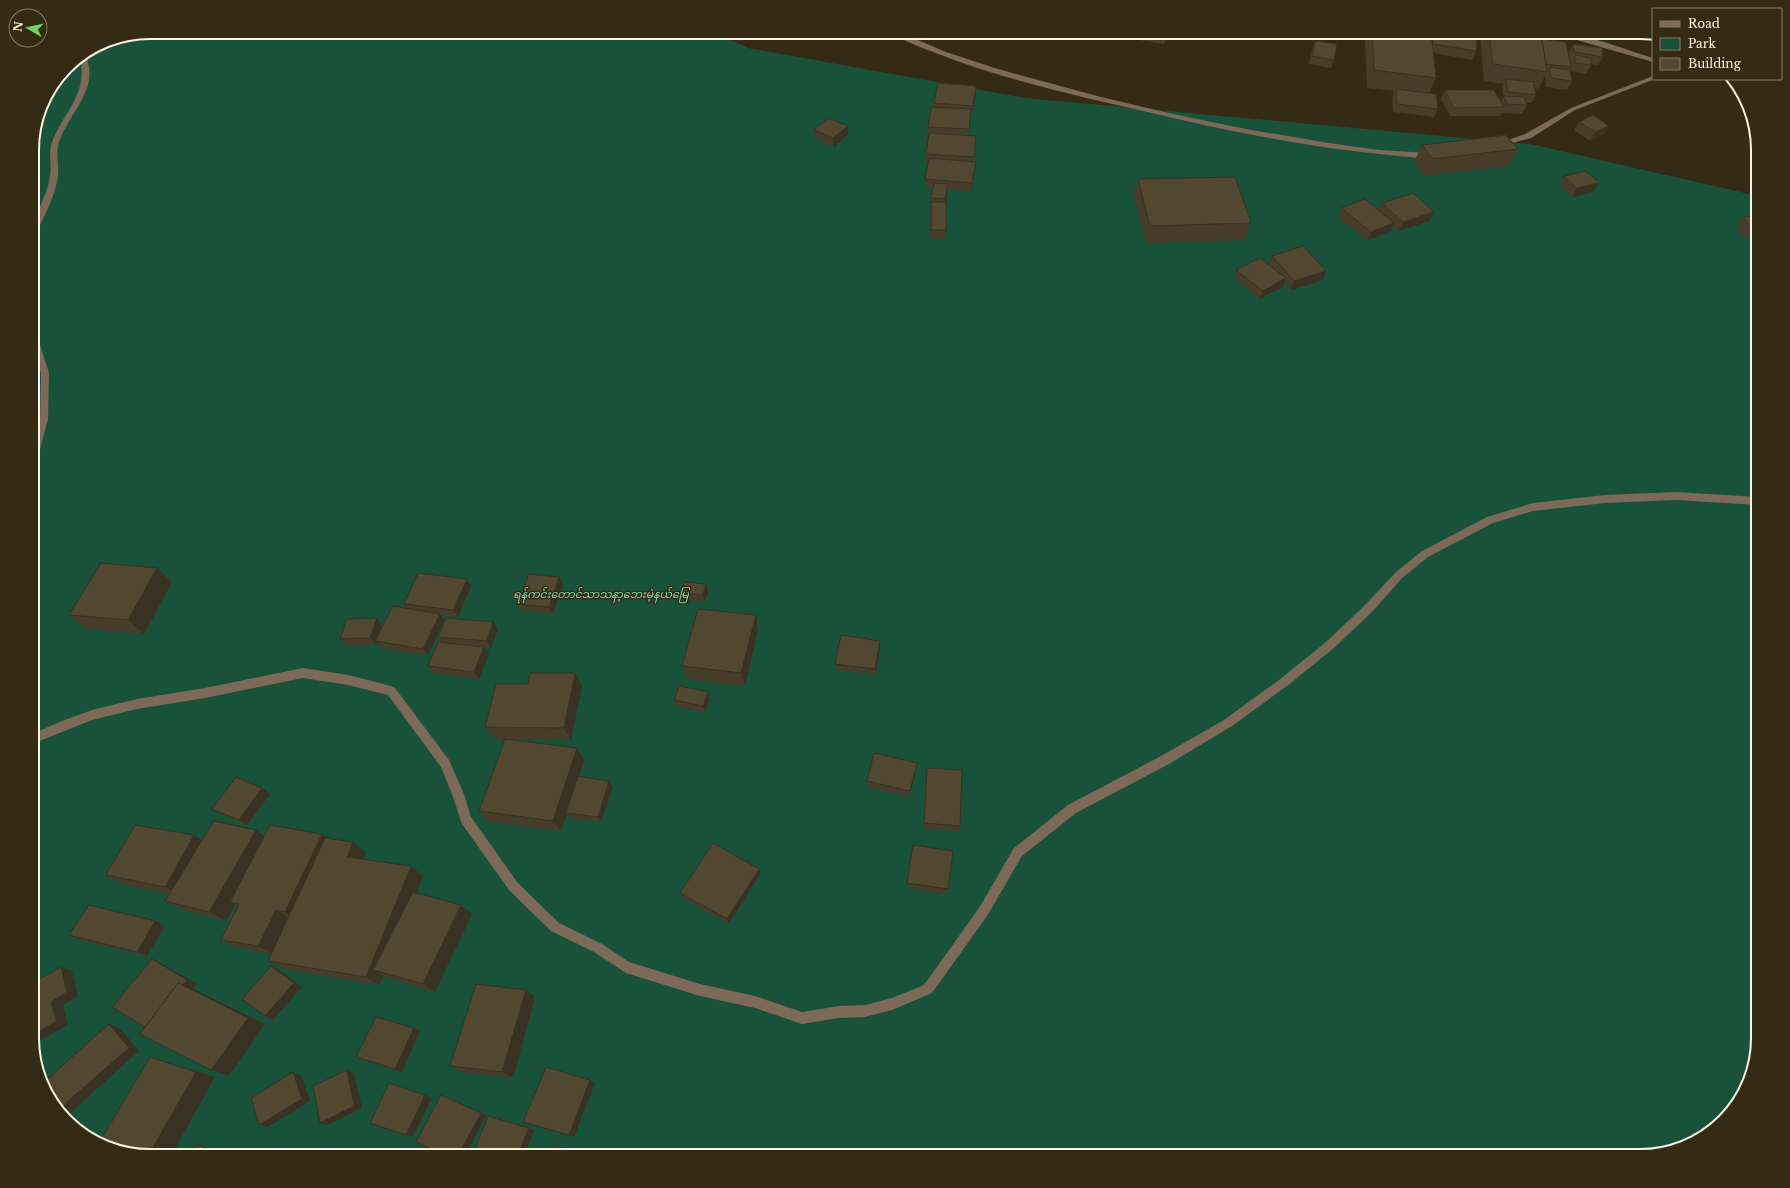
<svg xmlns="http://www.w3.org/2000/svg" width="1790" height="1188" viewBox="0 0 1790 1188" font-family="'Libre Baskerville','Noto Sans Myanmar',serif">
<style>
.green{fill:#19523a}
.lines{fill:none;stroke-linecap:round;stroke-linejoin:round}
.lane{fill:#7d6957;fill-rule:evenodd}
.street{fill:#7d6957;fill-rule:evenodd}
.wall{fill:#473d2a}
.shaded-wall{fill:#393222}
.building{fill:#524731;stroke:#393222}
.labels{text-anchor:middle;stroke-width:3;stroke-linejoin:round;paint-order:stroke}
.park-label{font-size:11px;font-style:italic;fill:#7fddb0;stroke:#352b15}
.rim{fill:none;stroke:#f8f2e4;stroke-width:2}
</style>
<rect width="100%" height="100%" fill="#352b15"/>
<!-- green -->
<polygon class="green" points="150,32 713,32 748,48 1025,98 1530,144 1758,196 1758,1038 1752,1076 1738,1104 1699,1140 1640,1156 150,1156 112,1150 84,1136 48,1097 32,1045 32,143 41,105 67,66 105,41"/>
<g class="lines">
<!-- lane -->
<g class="lane">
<path d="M85 55C102 89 66 115 58 146 56 156 59 166 58 176 55 197 44 216 36 234L32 236C32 215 48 197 50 175 52 164 48 153 52 142 64 111 88 95 80 58Z"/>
<polygon points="32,329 36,332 49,373 48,419 37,461 32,464 32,444 40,419 41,373 32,346"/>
<polygon points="1676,492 1758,497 1758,505 1676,500 1605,503 1533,511 1493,523 1428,557 1402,578 1373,611 1334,648 1287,686 1232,726 1169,764 1076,813 1022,856 987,916 932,993 892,1010 865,1017 839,1018 802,1024 755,1008 700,996 626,973 594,952 551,931 509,890 462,824 452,794 441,767 388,695 348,685 303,678 205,698 137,709 92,720 32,744 32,734 62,721 92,710 137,699 205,688 303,668 348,675 391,686 395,688 449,760 464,794 471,817 517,882 559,923 602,944 629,962 700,984 755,996 802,1012 839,1006 865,1005 892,998 924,985 979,908 1014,848 1068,805 1161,756 1224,720 1279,680 1326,642 1365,605 1396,572 1422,551 1487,517 1533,503 1605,495"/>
</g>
<!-- street -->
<g class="street">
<path d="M891 32H899L946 52 998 69 1101 97 1173 114 1246 129 1329 143 1379 150 1430 153 1434 155C1428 160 1398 156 1389 155 1305 147 1221 130 1139 110 1078 96 1016 82 957 61 942 55 902 42 891 32Z"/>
<path d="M1549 32C1584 32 1620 48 1653 58V62Z"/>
<polygon points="1653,76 1653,79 1655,79 1575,110 1531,138 1498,147 1494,145 1525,134 1571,108"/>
</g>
</g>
<!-- wall -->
<g class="wall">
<polygon points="1140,32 1168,32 1164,44 1139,40"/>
<polygon points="1345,32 1361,32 1360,34"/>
<polygon points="1367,32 1447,32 1454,33 1454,32 1475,32 1475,34 1474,37 1476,51 1472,60 1434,53 1436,78 1429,93 1438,109 1434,117 1393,112 1392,98 1395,91 1367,88 1365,39"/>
<polygon points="1481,32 1541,32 1542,39 1568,56 1568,53 1573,44 1603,57 1598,65 1591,64 1591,65 1586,74 1570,71 1570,68 1569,69 1572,81 1567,90 1546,87 1545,76 1538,89 1534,88 1536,95 1531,103 1526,103 1527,105 1522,114 1502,113 1502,112 1500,116 1450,116 1441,99 1445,90 1501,101 1503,97 1502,88 1504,84 1484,81 1480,35"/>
<polygon points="1610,32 1640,32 1653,34 1653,41"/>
<polygon points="1315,41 1334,60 1331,68 1309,64 1312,49"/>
<polygon points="976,86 976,95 972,115 970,115 968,135 976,136 974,162 975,171 971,192 948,189 946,202 946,239 930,238 931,198 933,188 925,187 925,179 928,163 926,163 926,154 929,136 927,136 928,127 934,107 934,103"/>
<polygon points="1579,122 1609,126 1604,134 1590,141 1574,130"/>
<polygon points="814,130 848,134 834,147 815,139"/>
<polygon points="1422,145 1518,149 1508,166 1424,176 1414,162"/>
<polygon points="1564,176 1593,192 1572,197 1559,185"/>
<polygon points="1138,179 1251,223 1245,240 1146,243 1134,196"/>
<polygon points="1382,203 1430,221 1398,231 1393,226 1390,231 1367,241 1338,217 1341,208 1379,210"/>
<polygon points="1744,216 1758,217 1758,239 1743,238 1737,224"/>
<polygon points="1272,256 1323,280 1291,290 1285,282 1283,287 1259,299 1234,278 1236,270 1269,264"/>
<polygon points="157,568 172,582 144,634 86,629 69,615"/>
<polygon points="559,577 563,584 553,614 522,611 518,604"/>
<polygon points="706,584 708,592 705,602 683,600 681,593"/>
<polygon points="471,586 458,617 440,615 444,621 428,655 381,648 377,643 376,645 346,646 340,639 382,625 381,631 408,609 404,604"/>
<polygon points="756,615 758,629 745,686 686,679 682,666"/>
<polygon points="493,622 498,629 491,648 484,647 489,654 479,679 433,673 428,666 442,643 438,637"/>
<polygon points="880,648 876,675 836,670 835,664"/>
<polygon points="575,673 582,686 571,740 509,740 584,760 579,777 613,787 601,822 570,818 567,814 561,831 489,822 479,811 505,740 495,739 485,727 528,684"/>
<polygon points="710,699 705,712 676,706 674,700"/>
<polygon points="917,763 916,769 909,797 867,787 867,781"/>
<polygon points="927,768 960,826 960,831 923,829"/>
<polygon points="270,794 247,825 220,814 212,809"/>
<polygon points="322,834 327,838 366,853 363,859 423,876 416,893 472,914 435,992 386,977 383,976 379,985 284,969 268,961 272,954 238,948 221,940 237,906 235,905 226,921 183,910 165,901 169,894 125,885 106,875 202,840 264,836"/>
<polygon points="953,851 947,894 907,888 907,883"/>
<polygon points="760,874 729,924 683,898 680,893"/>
<polygon points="165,926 147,956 80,940 69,935"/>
<polygon points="535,997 513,1078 462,1072 450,1066"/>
<polygon points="420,1031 402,1072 363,1060 356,1057"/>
<polygon points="595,1083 574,1137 529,1124 523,1122"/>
</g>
<!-- shaded-wall -->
<g class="shaded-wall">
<polygon points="1167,32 1168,32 1164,44"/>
<polygon points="976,86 976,95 972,115 973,106"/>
<polygon points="848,126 848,134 834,147 833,138"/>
<polygon points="1609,126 1604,134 1590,141 1595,132"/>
<polygon points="976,162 975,171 971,192 972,183"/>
<polygon points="1599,183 1593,192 1572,197 1577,188"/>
<polygon points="948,184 947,193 945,208 945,199"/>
<polygon points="1434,212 1430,221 1398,231 1403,222"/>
<polygon points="1394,223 1390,231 1367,241 1371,232"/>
<polygon points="1326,271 1323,280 1291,290 1294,281"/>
<polygon points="1286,278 1283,287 1259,299 1263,291"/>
<polygon points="157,568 172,582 144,634 128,620"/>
<polygon points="559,577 563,584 553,614 549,607"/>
<polygon points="467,579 471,586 458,617 453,610"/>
<polygon points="706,584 708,592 705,602 703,595"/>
<polygon points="440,614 444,621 428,655 423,649"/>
<polygon points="756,615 758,629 745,686 741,673"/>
<polygon points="377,618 382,625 377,641 375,641 377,643 376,645 370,638"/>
<polygon points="493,622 498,629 491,648 487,641"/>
<polygon points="880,641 880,648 876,675 875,669"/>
<polygon points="484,647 489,654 479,679 474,672"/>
<polygon points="575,673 582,686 571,740 564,728"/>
<polygon points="708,692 710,699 705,712 703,706"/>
<polygon points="577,748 584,760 567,813 566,813 567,814 561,831 553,821"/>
<polygon points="917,763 916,769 909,797 910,791"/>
<polygon points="609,781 613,787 601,822 598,817"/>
<polygon points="262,788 270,794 247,825 239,820"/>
<polygon points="256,830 271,841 230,902 235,905 226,921 209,912"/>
<polygon points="322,834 336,844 300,921 285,912"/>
<polygon points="194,835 211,846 183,896 165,887"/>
<polygon points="353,842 366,853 360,867 347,857"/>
<polygon points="411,866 423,876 384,973 373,970 383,976 379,985 366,977"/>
<polygon points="759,869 760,874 729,924 727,919"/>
<polygon points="461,905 472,914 435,992 423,984"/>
<polygon points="276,910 291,919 274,955 258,946"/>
<polygon points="155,921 165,926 147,956 137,952"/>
<polygon points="152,959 161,963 197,984 193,989 265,1024 229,1076 211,1070"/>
<polygon points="271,966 279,970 302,987 273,1020 265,1016"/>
<polygon points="61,967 72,971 78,996 63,1005 68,1025 32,1045 32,1035 51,1002"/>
<polygon points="526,990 535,997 513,1078 502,1072"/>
<polygon points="109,1024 120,1028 139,1051 69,1114 63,1113 59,1109"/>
<polygon points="414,1028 420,1031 402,1072 395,1069"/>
<polygon points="150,1057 215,1077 171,1156 148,1156"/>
<polygon points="347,1070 354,1073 362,1108 328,1125 320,1123"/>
<polygon points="293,1072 301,1075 310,1101 268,1127 259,1125"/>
<polygon points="590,1080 595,1083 574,1137 569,1135"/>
<polygon points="425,1095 432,1098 413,1137 406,1135"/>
<polygon points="441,1095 486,1115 466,1156 458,1156"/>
<polygon points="529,1128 534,1130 524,1156 517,1156"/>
<polygon points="197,1145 207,1147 231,1156 226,1156"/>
</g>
<!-- building -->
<g class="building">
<polygon points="1145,32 1167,32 1166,36"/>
<polygon points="1372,32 1431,32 1436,78 1374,70"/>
<polygon points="1431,32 1447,32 1477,37 1476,51 1433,44"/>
<polygon points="1463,32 1475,32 1475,34"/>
<polygon points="1489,32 1541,32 1547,72 1493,64"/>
<polygon points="1542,39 1566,42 1571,67 1546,64"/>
<polygon points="1315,41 1337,44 1334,60 1312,56"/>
<polygon points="1573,44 1602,48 1603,57 1574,52"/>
<polygon points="1575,55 1591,58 1591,65 1575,63"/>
<polygon points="1549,67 1570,70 1572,81 1551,78"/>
<polygon points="1506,79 1533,82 1536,95 1508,92"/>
<polygon points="938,83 976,86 973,106 934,103"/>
<polygon points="1396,89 1436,94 1438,109 1397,104"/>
<polygon points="1445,90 1494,90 1504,107 1454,108"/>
<polygon points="1503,96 1524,97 1527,105 1507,104"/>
<polygon points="931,107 971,109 969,129 928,127"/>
<polygon points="1593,115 1609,126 1595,132 1579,122"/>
<polygon points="828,118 848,126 833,138 814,130"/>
<polygon points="929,133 976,136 974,157 926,154"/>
<polygon points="1506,135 1518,149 1433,159 1422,145"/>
<polygon points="929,158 976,162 972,183 925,179"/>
<polygon points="1586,171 1599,183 1577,188 1564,176"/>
<polygon points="1235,177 1251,223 1150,226 1138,179"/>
<polygon points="934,183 948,184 945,199 931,198"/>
<polygon points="1413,193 1434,212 1403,222 1382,203"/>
<polygon points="1365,199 1394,223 1371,232 1341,208"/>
<rect x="931" y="202" width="15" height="28"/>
<polygon points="1744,216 1758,217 1758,230 1750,229"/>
<polygon points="1303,246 1326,271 1294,281 1272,256"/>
<polygon points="1260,258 1286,278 1263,291 1236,270"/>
<polygon points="101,563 157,568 128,620 69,615"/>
<polygon points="418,573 467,579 453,610 404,604"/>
<polygon points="529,574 559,577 549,607 518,604"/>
<polygon points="684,582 706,584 703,595 681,593"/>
<polygon points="393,606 440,614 423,649 375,641"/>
<polygon points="698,609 756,615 741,673 682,666"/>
<polygon points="377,618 370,638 340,639 347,619"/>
<polygon points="446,618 493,622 487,641 438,637"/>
<polygon points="841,635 880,641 875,669 835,664"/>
<polygon points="438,642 484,647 474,672 428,666"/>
<polygon points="530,673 575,673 564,728 485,727 496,684 528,684"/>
<polygon points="679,686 708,692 703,706 674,700"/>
<polygon points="505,739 577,748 553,821 479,811"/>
<polygon points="874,753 917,763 910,791 867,781"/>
<polygon points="927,768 962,770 960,826 924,823"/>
<polygon points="578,776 609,781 598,817 566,813"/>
<polygon points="236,777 262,788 239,820 212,809"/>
<polygon points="214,821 256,830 209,912 165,901"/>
<polygon points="135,825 194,835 165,887 106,875"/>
<polygon points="270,825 322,834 285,912 276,910 258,946 221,940 239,904 230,902"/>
<polygon points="325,838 353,842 347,857 411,866 366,977 268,961"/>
<polygon points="713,843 759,869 727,919 680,893"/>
<polygon points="913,845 953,851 948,889 907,883"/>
<polygon points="413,892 461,905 423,984 373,970"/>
<polygon points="89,905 155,921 137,952 69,935"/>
<polygon points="152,959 187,980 183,985 178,983 145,1027 112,1007"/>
<polygon points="271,966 294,983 265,1016 242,999"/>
<polygon points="61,967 67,992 51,1002 57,1021 32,1035 32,983"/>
<polygon points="178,983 248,1018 211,1070 140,1034"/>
<polygon points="476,984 526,990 502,1072 450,1066"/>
<polygon points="376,1017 414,1028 395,1069 356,1057"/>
<polygon points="109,1024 129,1048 59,1109 48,1097 43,1083"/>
<polygon points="150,1057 196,1072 148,1156 112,1150 99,1143"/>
<polygon points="546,1067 590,1080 569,1135 523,1122"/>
<polygon points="347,1070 354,1106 320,1123 313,1086"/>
<polygon points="293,1072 302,1099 259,1125 251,1098"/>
<polygon points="389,1083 425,1095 406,1135 370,1123"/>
<polygon points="441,1095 481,1113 458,1156 447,1156 416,1142"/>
<polygon points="488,1116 529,1128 517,1156 472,1156"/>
<polygon points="197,1145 226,1156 190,1156"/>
<polygon points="554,1146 588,1156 550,1156"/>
</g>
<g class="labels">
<!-- park labels -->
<g class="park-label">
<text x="601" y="598">ရန်ကင်းတောင်သာသနာ့ဘေးမဲ့နယ်မြေ</text>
</g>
</g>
<!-- crop -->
<path d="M0 0H1790V1188H0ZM150 39H1640A111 111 0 0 1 1751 150V1038A111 111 0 0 1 1640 1149H150A111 111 0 0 1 39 1038V150A111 111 0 0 1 150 39Z" fill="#352b15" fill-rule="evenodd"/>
<path class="rim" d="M150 39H1640A111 111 0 0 1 1751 150V1038A111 111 0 0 1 1640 1149H150A111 111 0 0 1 39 1038V150A111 111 0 0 1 150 39Z"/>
<!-- legend -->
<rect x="1652" y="8" width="130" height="72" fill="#352b15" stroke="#837b68"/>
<rect x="1660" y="21" width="20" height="6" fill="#7d6957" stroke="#837b68"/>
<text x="1688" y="28" font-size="12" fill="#f8f2e4">Road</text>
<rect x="1660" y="38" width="20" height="12" fill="#19523a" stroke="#837b68"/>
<text x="1688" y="48" font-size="12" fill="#f8f2e4">Park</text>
<rect x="1660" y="58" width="20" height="12" fill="#524731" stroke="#837b68"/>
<text x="1688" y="68" font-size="12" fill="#f8f2e4">Building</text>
<!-- north arrow -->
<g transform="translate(28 28) rotate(279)"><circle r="19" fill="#352b15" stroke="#837b68"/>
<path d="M0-3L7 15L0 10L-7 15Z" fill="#70d35e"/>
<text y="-6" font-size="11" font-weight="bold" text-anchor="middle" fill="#f8f2e4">N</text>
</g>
</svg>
